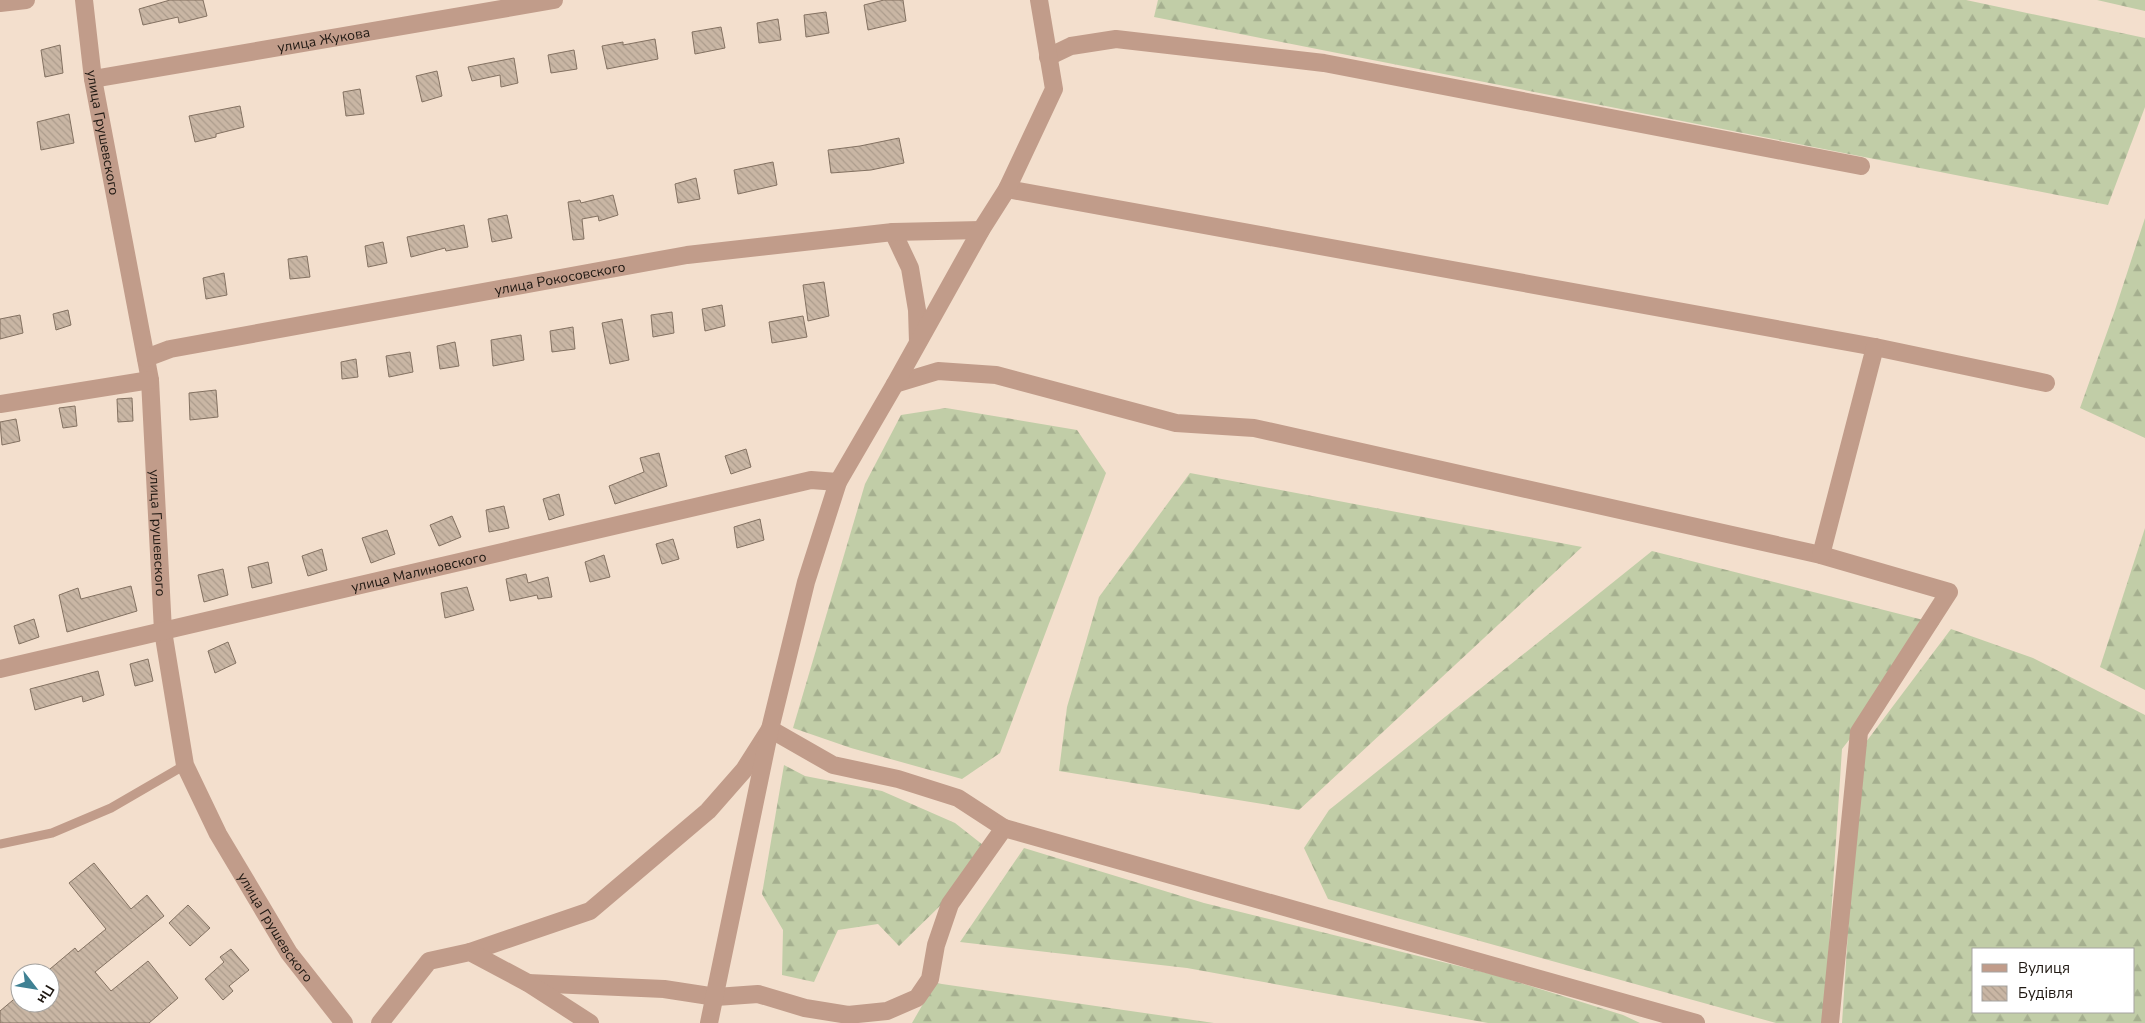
<svg xmlns="http://www.w3.org/2000/svg" width="2145" height="1023" viewBox="0 0 2145 1023" font-family="'Nunito Sans',sans-serif">
<style>
.forest{fill:url(#forest-firs);fill-rule:evenodd}
.building{fill:url(#building-back-hatch);stroke:#837161}
.lines{fill:none;stroke-linecap:round;stroke-linejoin:round}
.service{stroke:#c19c8a;stroke-width:9}
.minor{stroke:#c19c8a;stroke-width:18}
.labels{text-anchor:middle;stroke-width:4;stroke-linejoin:round;paint-order:stroke}
.street-label{font-size:14px;fill:#1f1812;stroke:#fff}
</style>
<defs>
<pattern id="forest-firs" width="22" height="20" patternUnits="userSpaceOnUse" patternTransform="scale(1.25)"><rect width="22" height="20" fill="#c1cda7"/><path d="M5 1l3.5 6h-7zM16 11l3.5 6h-7z" fill="#a5af8f"/></pattern>
<pattern id="building-back-hatch" width="6" height="6" patternUnits="userSpaceOnUse" patternTransform="scale(1.25)"><rect width="6" height="6" fill="#c9b6a4"/><path d="M-1 5l2 2M0 0l6 6M5-1l2 2" fill="none" stroke="#ac9c8c"/></pattern>
</defs>
<rect width="100%" height="100%" fill="#f3dfcd"/>
<!-- forest -->
<g class="forest">
<polygon points="1158,0 1966,0 2145,38 2145,107 2108,205 1154,17"/>
<polygon points="2097,0 2145,0 2145,11"/>
<polygon points="2145,218 2145,438 2080,408 2115,310"/>
<polygon points="946,408 1077,430 1106,473 1000,753 962,779 851,748 793,728 865,484 901,415"/>
<polygon points="1190,473 1582,547 1299,810 1059,771 1067,707 1099,597"/>
<polygon points="2145,528 2145,690 2100,667"/>
<polygon points="1652,551 1939,624 1842,749 1824,1023 1776,1023 1328,899 1304,848 1329,810"/>
<path d="M1951 629 2033 658 2145 715V1023H1842L1860 750ZM1974 949H2134V1012H1974Z"/>
<polygon points="784,765 805,776 882,791 955,823 983,845 985,862 899,946 878,924 838,930 814,982 782,975 783,930 762,894"/>
<polygon points="1024,848 1204,903 1495,975 1623,1015 1640,1023 1488,1023 1187,968 960,942"/>
<polygon points="935,983 1214,1023 912,1023"/>
</g>
<!-- building -->
<g class="building">
<polygon points="170,0 203,0 207,16 179,23 178,17 143,25 139,9"/>
<polygon points="884,0 903,0 906,21 868,30 864,5"/>
<polygon points="826,12 829,33 806,37 804,15"/>
<polygon points="778,19 781,40 759,43 757,23"/>
<polygon points="721,27 725,48 695,54 692,32"/>
<polygon points="655,39 658,59 607,69 602,46 623,42 623,45"/>
<polygon points="60,45 63,73 45,77 41,50"/>
<polygon points="574,50 577,69 551,73 548,55"/>
<polygon points="514,58 518,83 501,87 500,75 472,81 468,67"/>
<polygon points="437,71 442,96 422,102 416,76"/>
<polygon points="360,89 364,114 346,116 343,92"/>
<polygon points="240,106 244,127 216,134 216,137 195,142 189,116"/>
<polygon points="69,114 74,143 41,150 37,122"/>
<polygon points="899,138 904,163 871,170 831,173 828,150 860,146"/>
<polygon points="773,162 777,185 738,194 734,170"/>
<polygon points="696,178 700,199 678,203 675,184"/>
<polygon points="613,195 618,215 599,221 598,216 582,219 584,239 573,240 568,202 580,200 581,203"/>
<polygon points="507,215 512,238 492,242 488,219"/>
<polygon points="464,225 468,247 446,251 445,248 411,257 407,237"/>
<polygon points="383,242 387,263 368,267 365,246"/>
<polygon points="307,256 310,277 290,279 288,259"/>
<polygon points="224,273 227,295 206,299 203,278"/>
<polygon points="824,282 829,316 808,321 803,285"/>
<polygon points="722,305 725,326 705,331 702,309"/>
<polygon points="68,310 71,325 56,330 53,314"/>
<polygon points="672,312 674,333 653,337 651,315"/>
<polygon points="20,315 23,333 0,339 0,319"/>
<polygon points="803,316 807,337 772,343 769,322"/>
<polygon points="622,319 629,360 610,364 602,323"/>
<polygon points="573,327 575,349 552,352 550,331"/>
<polygon points="521,335 524,360 493,366 491,340"/>
<polygon points="455,342 459,366 440,369 437,346"/>
<polygon points="410,352 413,372 389,377 386,356"/>
<polygon points="356,359 358,377 342,379 341,362"/>
<polygon points="216,390 218,417 190,420 189,393"/>
<polygon points="132,398 133,421 118,422 117,399"/>
<polygon points="75,406 77,426 63,428 59,408"/>
<polygon points="16,419 20,441 2,445 0,422"/>
<polygon points="746,449 751,467 731,474 725,456"/>
<polygon points="659,453 667,486 615,504 609,486 644,472 640,458"/>
<polygon points="559,494 564,515 549,520 543,499"/>
<polygon points="504,506 509,528 489,532 486,510"/>
<polygon points="452,516 461,537 439,546 430,525"/>
<polygon points="760,519 764,540 737,548 734,527"/>
<polygon points="387,530 395,554 371,563 362,538"/>
<polygon points="673,539 679,559 662,564 656,544"/>
<polygon points="322,549 327,570 308,576 302,556"/>
<polygon points="604,555 610,577 590,582 585,562"/>
<polygon points="268,562 272,583 252,588 248,567"/>
<polygon points="223,569 228,595 204,602 198,575"/>
<polygon points="526,574 528,583 548,577 552,597 538,599 537,595 510,601 506,579"/>
<polygon points="131,586 137,611 67,632 59,595 78,588 81,599"/>
<polygon points="467,587 474,610 445,618 441,593"/>
<polygon points="34,619 39,637 19,644 14,626"/>
<polygon points="228,642 236,663 215,673 208,651"/>
<polygon points="148,659 153,681 135,686 130,664"/>
<polygon points="98,671 104,695 83,702 82,696 35,710 30,689"/>
<polygon points="94,863 131,909 147,895 164,916 95,972 111,991 148,961 178,998 149,1023 0,1023 0,1011 19,995 20,1003 50,1003 50,969 75,948 78,952 106,929 69,883"/>
<polygon points="188,905 210,928 190,946 169,923"/>
<polygon points="231,949 249,970 229,986 233,991 223,1000 205,979 224,962 220,957"/>
</g>
<g class="lines">
<!-- service -->
<polyline class="service" points="0,844 52,833 111,808 185,765"/>
<!-- minor -->
<g class="minor">
<path id="s1" d="M84 0 93 79 150 380 163 631 185 765 218 834 289 953 344 1023"/>
<polyline points="0,3 26,0"/>
<polyline points="1048,57 1071,46 1116,39 1324,63 1861,166"/>
<path id="s2" d="M93 79 554 0"/>
<polyline points="1007,189 1875,347 2046,383"/>
<polyline points="893,232 910,268 917,310 918,342"/>
<path id="s3" d="M146 358 170 349 687 255 893 232 981 230"/>
<polyline points="895,384 938,371 996,375 1176,423 1254,428 1821,555 1949,592 1859,732 1830,1023"/>
<polyline points="0,404 150,380"/>
<polyline points="1821,555 1875,347"/>
<path id="s4" d="M0 669 811 480 838 482"/>
<polyline points="470,952 590,911 708,811 744,770 770,729 833,765 898,779 958,798 1004,828"/>
<polyline points="528,983 664,989 716,997 758,994 805,1008 848,1015 887,1011 917,998 930,979 936,945 950,904 1004,828 1696,1023"/>
<polyline points="380,1023 429,961 470,952 528,983 590,1023"/>
<polyline points="709,1023 770,729 806,582 838,482 895,384 981,230 1007,189 1054,89 1039,0"/>
</g>
</g>
<g class="labels">
<!-- street labels -->
<g class="street-label">
<text dy="5" stroke="none"><textPath href="#s2" startOffset="234">улица Жукова</textPath></text>
<text dy="5" stroke="none"><textPath href="#s1" startOffset="134">улица Грушевского</textPath></text>
<text dy="5" stroke="none"><textPath href="#s3" startOffset="422">улица Рокосовского</textPath></text>
<text dy="5" stroke="none"><textPath href="#s1" startOffset="539">улица Грушевского</textPath></text>
<text dy="5" stroke="none"><textPath href="#s4" startOffset="430">улица Малиновского</textPath></text>
<text dy="5" stroke="none"><textPath href="#s1" startOffset="959">улица Грушевского</textPath></text>
</g>
</g>
<!-- legend -->
<rect x="1972" y="948" width="162" height="65" fill="#ffffff" stroke="#a5a3a0"/>
<rect x="1982" y="964" width="25" height="8" fill="#c19c8a" stroke="#a5a3a0"/>
<text x="2018" y="973" font-size="15" fill="#1f1812">Вулиця</text>
<rect x="1982" y="986" width="25" height="15" fill="url(#building-back-hatch)" stroke="#a5a3a0"/>
<text x="2018" y="998" font-size="15" fill="#1f1812">Будівля</text>
<!-- north arrow -->
<g transform="translate(35 988) rotate(121)"><circle r="24" fill="#ffffff" stroke="#a5a3a0"/>
<path d="M0-4L9 19L0 12L-9 19Z" fill="#3f8193"/>
<text y="-8" font-size="14" font-weight="bold" text-anchor="middle" fill="#1f1812">Пн</text>
</g>
</svg>
